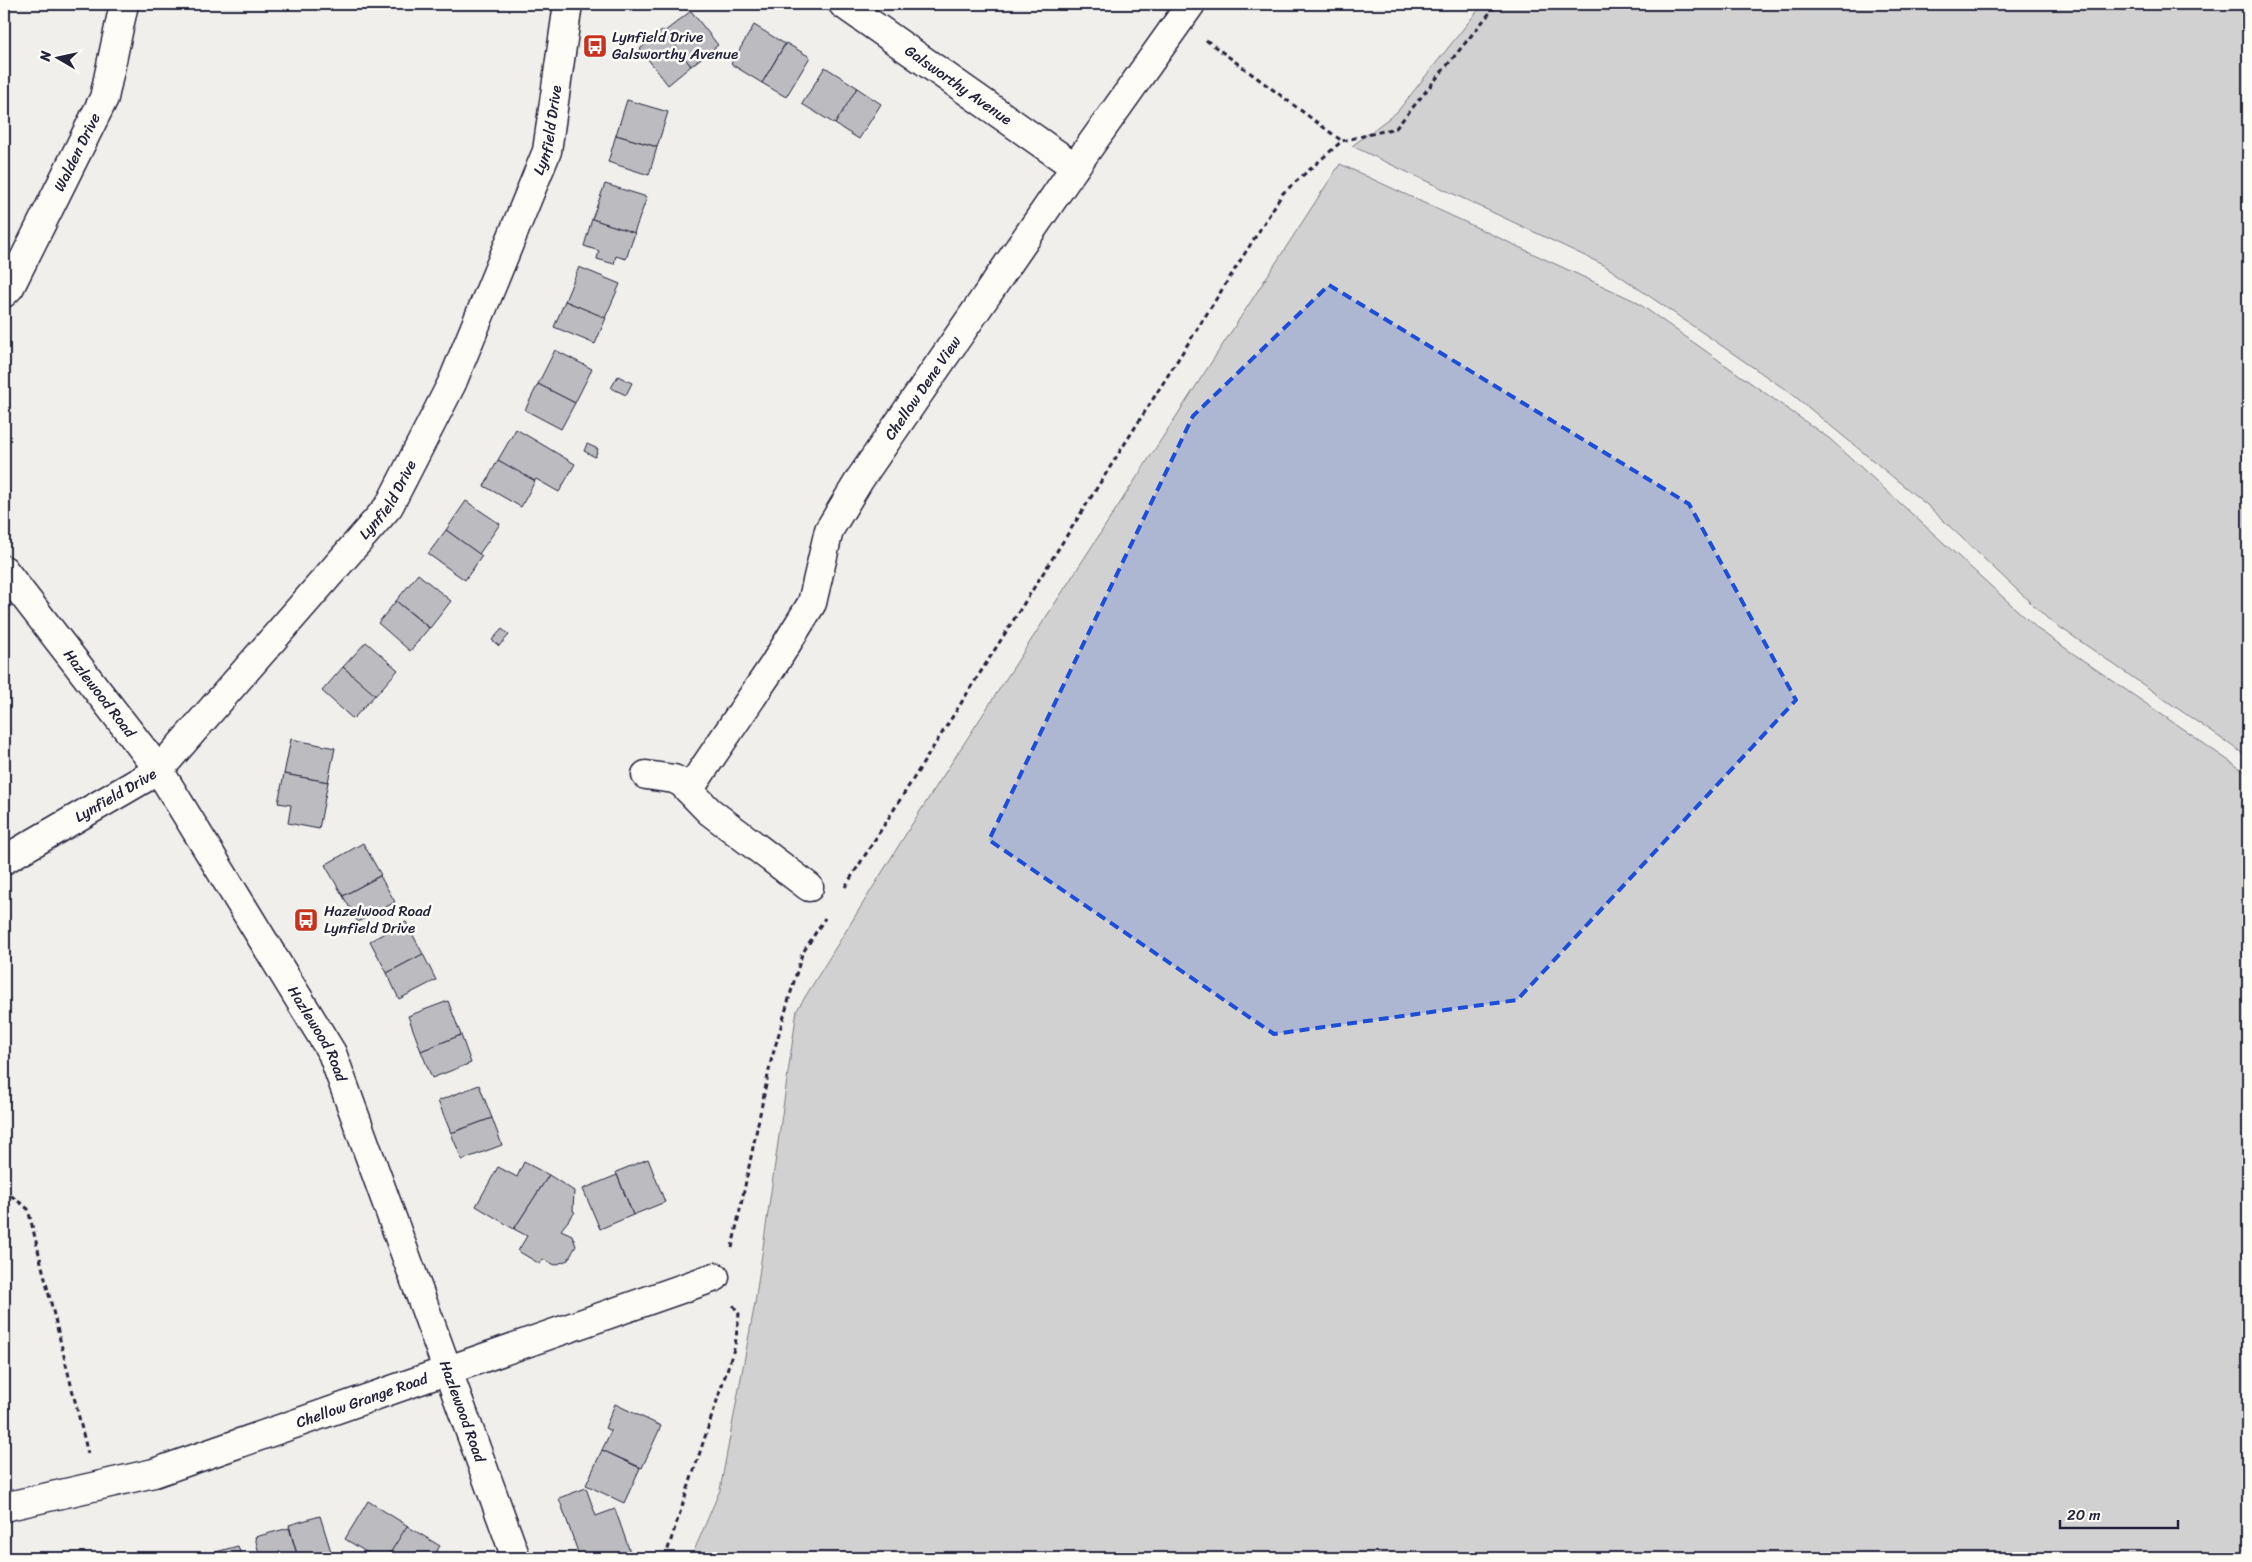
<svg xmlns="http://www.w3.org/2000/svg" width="2252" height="1562" viewBox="0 0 2252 1562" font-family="Sriracha,sans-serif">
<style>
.green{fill:#d2d1d1;stroke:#7a7a86}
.building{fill:#bcbcc0;stroke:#22223b}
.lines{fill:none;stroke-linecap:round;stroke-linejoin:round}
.minor-casing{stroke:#22223b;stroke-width:31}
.path{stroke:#22223b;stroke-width:3;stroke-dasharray:5 4;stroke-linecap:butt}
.minor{stroke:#fdfcf7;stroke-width:28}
.marked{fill:#1d4ed8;fill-opacity:0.2;stroke:#1d4ed8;stroke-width:4;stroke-dasharray:10 6;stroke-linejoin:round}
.labels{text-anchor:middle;stroke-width:5;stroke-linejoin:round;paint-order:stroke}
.poi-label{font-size:15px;fill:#22223b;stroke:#fdfcf7;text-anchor:start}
.street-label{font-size:15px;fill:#22223b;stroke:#fdfcf7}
</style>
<rect width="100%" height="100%" fill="#f0efec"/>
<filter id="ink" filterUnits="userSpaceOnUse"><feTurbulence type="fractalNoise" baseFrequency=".02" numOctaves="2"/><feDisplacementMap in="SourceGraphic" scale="10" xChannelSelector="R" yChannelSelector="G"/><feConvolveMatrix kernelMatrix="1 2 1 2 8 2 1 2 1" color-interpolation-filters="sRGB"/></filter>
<g filter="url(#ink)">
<!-- green -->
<g class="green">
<polygon points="1483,4 2248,4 2248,757 2048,619 1927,505 1792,394 1604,265 1352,146 1397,112"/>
<polygon points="1340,164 1635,301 1830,439 2039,630 2248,774 2248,1558 691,1558 720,1490 755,1303 797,1010 917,816"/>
</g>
<!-- building -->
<g class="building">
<polygon points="691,11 718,45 691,66 664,32"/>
<polygon points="754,25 785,44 762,83 731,64"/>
<polygon points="663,30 691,66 668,85 640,49"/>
<polygon points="786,43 810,57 786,97 762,83"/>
<polygon points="825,67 858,88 835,124 802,104"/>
<polygon points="857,88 881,104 859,139 835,124"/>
<polygon points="627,100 668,112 657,147 616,135"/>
<polygon points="616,135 657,147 649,175 608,162"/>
<polygon points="605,184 647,197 634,233 592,219"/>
<polygon points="592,219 635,233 626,259 616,256 614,264 597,259 599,251 584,246"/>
<polygon points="579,267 620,284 605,318 565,301"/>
<polygon points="565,301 606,318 595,344 554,327"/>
<polygon points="555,350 592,369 575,403 538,384"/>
<polygon points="618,376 632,383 626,395 611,388"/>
<polygon points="538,384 575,403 561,429 525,410"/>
<polygon points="516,429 575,464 559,492 536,479 534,482 498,460"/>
<polygon points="587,444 598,449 595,457 584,451"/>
<polygon points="498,460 535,481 521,507 484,486"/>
<polygon points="466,501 500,524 479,554 446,530"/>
<polygon points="446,530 482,556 465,580 428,554"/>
<polygon points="418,574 451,601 430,628 396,601"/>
<polygon points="396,601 429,628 410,651 378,623"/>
<polygon points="502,629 509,635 499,646 492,640"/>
<polygon points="366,642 398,670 375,696 343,667"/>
<polygon points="343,667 375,695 353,719 322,691"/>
<polygon points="291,739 335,748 328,782 284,774"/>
<polygon points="284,774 328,782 319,829 288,823 291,805 278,803"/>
<polygon points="363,843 381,875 343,896 325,865"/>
<polygon points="380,876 395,902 358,922 343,896"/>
<polygon points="406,922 423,954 387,973 370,941"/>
<polygon points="423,954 436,980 399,999 387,973"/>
<polygon points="448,1001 461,1035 421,1051 408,1016"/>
<polygon points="461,1035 471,1063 432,1078 421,1051"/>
<polygon points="479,1085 492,1118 451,1133 438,1101"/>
<polygon points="492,1118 502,1145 462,1160 451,1133"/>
<polygon points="648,1159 665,1202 633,1215 616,1172"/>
<polygon points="524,1162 549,1175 514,1229 476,1206 498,1167 517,1177"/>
<polygon points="549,1175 574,1191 573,1211 575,1212 561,1230 572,1235 576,1246 568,1260 555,1265 543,1259 540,1264 518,1251 527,1236 514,1229"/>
<polygon points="617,1175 633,1215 600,1229 583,1189"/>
<polygon points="615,1404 661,1426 642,1468 602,1450 611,1431 605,1428"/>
<polygon points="602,1450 640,1468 624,1503 586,1485"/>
<polygon points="586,1488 596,1516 615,1509 630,1552 613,1558 580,1558 559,1498"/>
<polygon points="368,1501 408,1526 387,1558 376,1558 345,1539"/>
<polygon points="320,1516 333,1558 298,1558 289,1525"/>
<polygon points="407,1526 440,1546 432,1558 387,1558"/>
<polygon points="289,1528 298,1558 260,1558 255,1537"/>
<polygon points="238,1546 242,1558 206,1558 205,1555"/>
<polygon points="205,1554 206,1558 188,1558"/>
</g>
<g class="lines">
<defs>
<g id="minor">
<path id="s1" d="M843 4 1075 167"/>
<path id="s2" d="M4 293 10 287 104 98 124 4"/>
<path id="s3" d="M4 570 159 770 332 1053 516 1558"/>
<polyline points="646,775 674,779 682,783 709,811 809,887"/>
<path id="s4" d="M689 790 773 666 812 603 829 530 860 479 1075 167 1191 4"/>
<path id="s5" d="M4 860 159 770 389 506 452 383 547 151 568 4"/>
<path id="s6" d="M4 1507 154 1473 715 1277"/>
</g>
</defs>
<!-- minor casing -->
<use href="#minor" class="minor-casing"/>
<!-- path -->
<g class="path">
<polyline points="1206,40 1342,141"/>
<polyline points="845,887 1283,193 1342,141 1396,128 1497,4"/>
<polyline points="4,1190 28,1209 88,1454"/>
<polyline points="732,1248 771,1061 802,954 825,918"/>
<polyline points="665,1558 735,1346 739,1314 733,1305"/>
</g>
<!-- minor -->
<use href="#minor" class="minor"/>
</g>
</g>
<!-- marked area -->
<path class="marked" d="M1329 285 1689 504 1796 700 1517 1000 1274 1034 989 840 1193 416Z"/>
<!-- icons -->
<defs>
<symbol id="bus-square" viewBox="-11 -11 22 22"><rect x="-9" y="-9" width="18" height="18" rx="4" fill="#c8321e" stroke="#fdfcf7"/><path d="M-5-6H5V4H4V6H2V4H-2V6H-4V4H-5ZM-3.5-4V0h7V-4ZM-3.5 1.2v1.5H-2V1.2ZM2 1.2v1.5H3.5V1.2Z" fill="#fff"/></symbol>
</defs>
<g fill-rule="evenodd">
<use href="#bus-square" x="581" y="32" width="28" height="28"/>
<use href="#bus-square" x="292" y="906" width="28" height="28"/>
</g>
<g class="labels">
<!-- poi labels -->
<g class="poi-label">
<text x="612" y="42">Lynfield Drive<tspan x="612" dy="17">Galsworthy Avenue</tspan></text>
<text x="324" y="916">Hazelwood Road<tspan x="324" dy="17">Lynfield Drive</tspan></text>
</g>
<!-- street labels -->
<g class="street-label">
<text dy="5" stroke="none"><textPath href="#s1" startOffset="141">Galsworthy Avenue</textPath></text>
<text dy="5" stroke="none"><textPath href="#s5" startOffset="939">Lynfield Drive</textPath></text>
<text dy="5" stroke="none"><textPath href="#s2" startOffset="159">Walden Drive</textPath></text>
<text dy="5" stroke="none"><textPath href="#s4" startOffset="469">Chellow Dene View</textPath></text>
<text dy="5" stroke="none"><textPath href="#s5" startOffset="534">Lynfield Drive</textPath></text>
<text dy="5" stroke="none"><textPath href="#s3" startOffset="156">Hazlewood Road</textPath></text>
<text dy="5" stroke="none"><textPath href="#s5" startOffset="129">Lynfield Drive</textPath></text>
<text dy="5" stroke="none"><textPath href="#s3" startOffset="561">Hazlewood Road</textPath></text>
<text dy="5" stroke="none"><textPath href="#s6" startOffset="374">Chellow Grange Road</textPath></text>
<text dy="5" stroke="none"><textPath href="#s3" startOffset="966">Hazlewood Road</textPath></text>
</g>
</g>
<!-- margin -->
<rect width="2252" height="1562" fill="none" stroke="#fdfcf7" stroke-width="20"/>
<rect x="10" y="10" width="2232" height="1542" fill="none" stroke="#22223b" stroke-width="2" filter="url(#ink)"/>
<!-- north arrow -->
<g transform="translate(58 58) rotate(279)" stroke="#fdfcf7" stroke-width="4" paint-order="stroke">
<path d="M0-4L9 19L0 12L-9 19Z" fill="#22223b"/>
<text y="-8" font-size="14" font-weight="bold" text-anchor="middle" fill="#22223b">N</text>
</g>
<!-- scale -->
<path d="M2060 1520v8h118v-8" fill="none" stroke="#22223b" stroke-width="2.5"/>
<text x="2067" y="1520" font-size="15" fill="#22223b" stroke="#fdfcf7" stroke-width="4" paint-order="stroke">20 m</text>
</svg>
